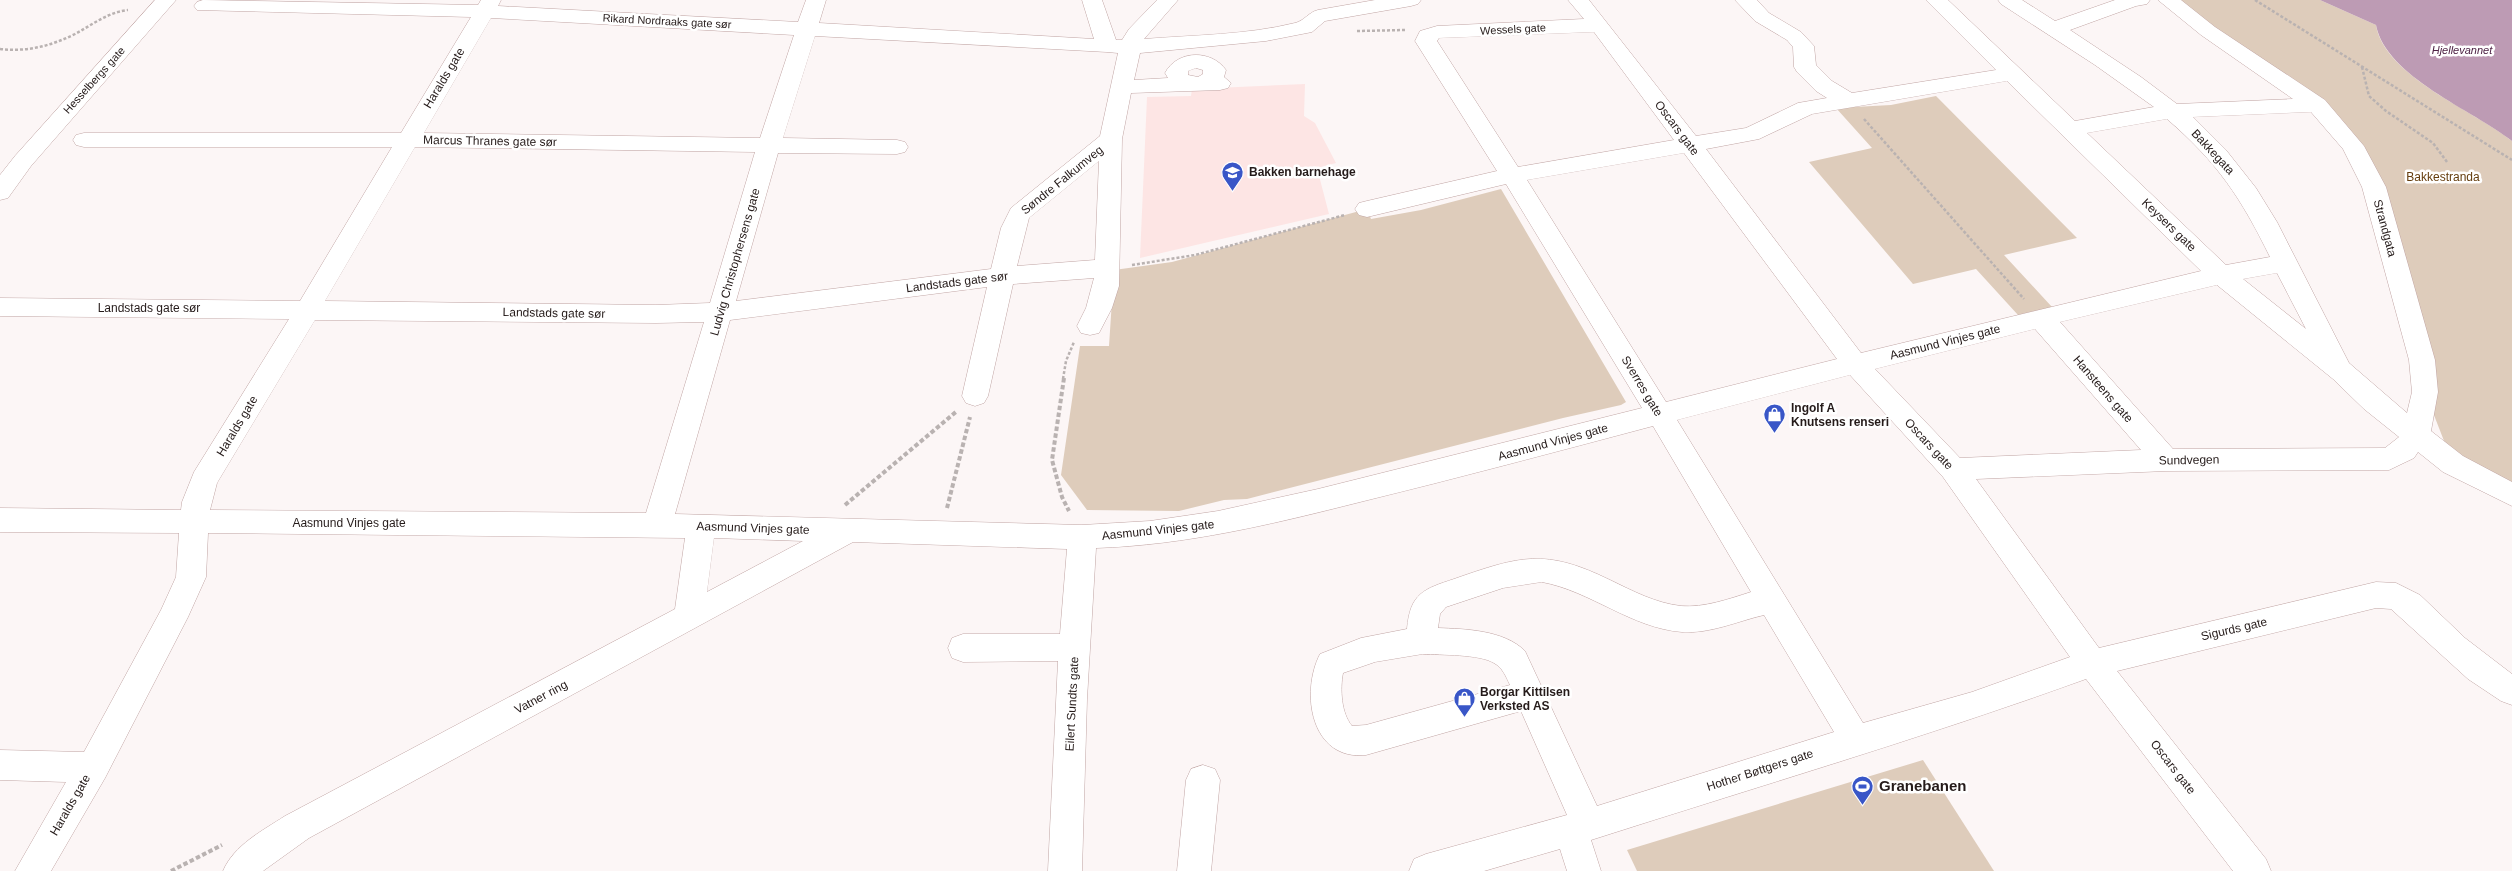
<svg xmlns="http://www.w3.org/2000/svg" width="2512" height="871" viewBox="0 0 2512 871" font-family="Arial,sans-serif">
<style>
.built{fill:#fde5e4}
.green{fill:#deccbb}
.water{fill:#bd9bb4}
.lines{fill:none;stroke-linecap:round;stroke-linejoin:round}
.minor-casing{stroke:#c1a5a4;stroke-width:1}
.major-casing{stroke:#c1a5a4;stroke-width:1}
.path-far1{stroke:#b9b2b1;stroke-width:2.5;stroke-dasharray:3 2;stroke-linecap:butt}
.path{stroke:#b9b2b1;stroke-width:4;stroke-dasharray:4.5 2.5;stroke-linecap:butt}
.minor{fill:#fff;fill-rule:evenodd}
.major{fill:#fff;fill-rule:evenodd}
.labels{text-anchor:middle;stroke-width:5;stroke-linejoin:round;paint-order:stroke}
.far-street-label{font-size:11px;fill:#251b1a;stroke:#fff}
.far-water-label{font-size:11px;font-style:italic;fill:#4e2345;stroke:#fff}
.street-label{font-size:12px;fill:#251b1a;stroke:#fff}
.poi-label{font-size:12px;font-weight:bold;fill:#251b1a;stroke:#fff;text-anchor:start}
.park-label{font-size:12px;fill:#653d0d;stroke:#fff}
.near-poi-label{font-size:15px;font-weight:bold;fill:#251b1a;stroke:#fff;text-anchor:start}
</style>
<rect width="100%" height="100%" fill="#fcf6f6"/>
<!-- built -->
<polygon class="built" points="1305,84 1304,116 1315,123 1336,163 1317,168 1329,214 1140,258 1147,97 1191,96 1192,89"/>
<!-- green -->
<g class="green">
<path d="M2167 0H2320L2376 25C2384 76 2475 111 2512 141V493L2453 464 2425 392 2374 187 2317 105Z"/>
<polygon points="1936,96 2077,238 2004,255 2052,307 2018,315 1976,269 1913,284 1809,162 1872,148 1836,108 1891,105"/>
<polygon points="1501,189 1626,402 1621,405 1563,418 1247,499 1224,500 1179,511 1087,510 1061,475 1080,346 1109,346 1114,270 1172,262 1367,209 1371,219 1421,210"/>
<polygon points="1923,760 1994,871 1637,871 1627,850"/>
</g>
<!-- water -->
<path class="water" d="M2320 0H2512V141C2473 110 2386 77 2376 25Z"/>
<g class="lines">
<defs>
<g id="minor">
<path d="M203 0 478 5 481 0H501L498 6 798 22 806 0H826L819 23 1094 39 1082 0H1102L1116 40H1122L1129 29 1157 0H1178L1144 39C1194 35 1247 35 1295 23 1304 21 1309 12 1318 10L1375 0H1421L1418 4 1411 6 1325 21 1312 32 1266 41 1140 53 1134 80 1168 78 1165 73C1177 50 1211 49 1226 70L1224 77 1231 83 1228 88 1220 90 1131 93 1122 139 1119 286 1112 308 1099 333 1090 335 1081 333 1077 326 1086 308 1094 278 1013 284 988 396 984 403 975 406 966 403 962 396 987 287 730 320 675 514 1082 525 1150 521 1218 511 1318 489 1642 408 1506 184 1367 217 1359 215 1355 209 1359 203 1367 201 1497 171 1415 41 1420 31 1437 26 1584 19 1568 0H1589L1696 136 1746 128 1798 103 1827 98 1816 91 1797 72 1794 67 1793 47 1787 40 1755 21 1735 0H1757L1769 13 1801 32 1814 46 1816 65 1832 81 1852 93 1996 70 1926 0H1948L2075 121 2154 107 2095 65 2001 4 1998 0H2022L2055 21 2115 0H2150L2147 4 2136 6 2070 30 2141 77 2177 104 2293 99 2201 35 2158 0H2181L2215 27 2325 100 2364 146 2386 187 2435 360 2438 392 2431 431 2463 456 2512 482V506L2443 472 2418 452 2414 458 2389 470 2166 471 1976 479 2099 648 2376 582 2396 583 2420 595 2465 638 2512 674V705L2501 701 2468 679 2391 609 2376 608 2117 671 2266 859 2271 871H2233L2086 679C1923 738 1756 787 1591 840L1601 871H1567L1560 849 1484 871H1409L1414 859 1426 854 1567 815 1521 711 1366 755C1311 761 1300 693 1320 654L1361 638 1407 629C1410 593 1424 589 1454 579 1520 556 1545 548 1610 580 1633 591 1655 603 1681 606 1704 608 1729 599 1751 592L1653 426C1555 452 1458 478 1360 502 1273 524 1186 545 1096 548L1087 699 1082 871H1048L1058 661 963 662 952 658 948 648 952 638 963 634H1060L1067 549 853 542 309 838 263 871H223C234 845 262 831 285 816L675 609 685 538 208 533 206 577 188 617 105 778 51 871H15L66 782 0 780V750L84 752 161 610 176 577 179 533 0 532V508L181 510 182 502 194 472 289 319 0 316V298L300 301 392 147H84L76 145 73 140 76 135 84 133H401L471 17 197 10 194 6 197 2ZM491 18 794 35 760 138 424 133ZM1594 32 1674 140 1518 167 1437 41 1439 38ZM815 36 1107 52 1118 53 1100 136 1011 208 1001 228 991 269 736 301 778 153 897 154 905 152 908 147 905 142 897 140 783 138ZM1196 68 1203 70V74L1198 77 1188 75V71ZM2007 81 2201 271 1861 353 1706 149 1759 139 1812 114ZM2311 112 2343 149 2362 187 2409 360 2412 392 2407 413 2349 363 2277 222 2256 188 2226 150 2193 117ZM2167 119C2218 163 2241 198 2270 257L2226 265 2087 133ZM415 147 755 152 710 303 656 305 325 301ZM1684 153 1837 359 1666 402 1527 180ZM1099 161 1095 260 1017 266 1029 218ZM2277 273 2306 329 2243 279ZM2217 285 2333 379 2364 409 2399 437 2385 448 2173 449 2060 322ZM315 320 656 323 704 322 646 513 210 510 217 483ZM2035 329 2141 450 1960 458 1875 369ZM1850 375 1943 477 2070 657 1972 692 1863 723 1677 420ZM714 538 803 541 707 592ZM1542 582C1591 591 1631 628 1682 632 1710 634 1738 621 1764 615L1834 732 1597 806 1525 651C1504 630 1465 629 1438 628L1440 614 1446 607 1503 588ZM1423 654C1441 655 1479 654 1494 663 1503 668 1506 677 1510 685L1366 725 1352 726C1341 713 1340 689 1343 673L1375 662Z"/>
<polygon points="1203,765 1215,769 1220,780 1211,871 1177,871 1186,780 1191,769"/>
</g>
<polygon id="major" points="155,0 176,0 31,166 8,198 0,200 0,175 15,156"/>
</defs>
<!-- minor casing -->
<use href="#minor" class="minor-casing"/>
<!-- major casing -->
<use href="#major" class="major-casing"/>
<!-- path-far1 -->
<g class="path-far1">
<polyline points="2255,0 2512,160"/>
<polyline points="1357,31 1406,30"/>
<path d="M0 49C27 52 51 46 75 34 92 25 108 12 128 10"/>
<polyline points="2362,67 2369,96 2386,111 2433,143 2447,162"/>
<polyline points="1864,119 2024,299"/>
<polyline points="1132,265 1195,255 1345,215"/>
<polyline points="1063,379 1066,361 1074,342"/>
</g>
<!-- path -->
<g class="path">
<polyline points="1064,378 1052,460 1062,497 1069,511"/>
<polyline points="845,505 957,411"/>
<polyline points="947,508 970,417"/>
<polyline points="171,871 222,845"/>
</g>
<!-- minor -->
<use href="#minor" class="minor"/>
<!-- major -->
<use href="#major" class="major"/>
</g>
<!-- icons -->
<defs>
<symbol id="school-pin" viewBox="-11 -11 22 30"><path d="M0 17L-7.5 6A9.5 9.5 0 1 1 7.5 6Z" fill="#3956c7" stroke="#fff"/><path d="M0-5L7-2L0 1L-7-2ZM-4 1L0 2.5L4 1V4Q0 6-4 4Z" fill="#fff"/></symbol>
<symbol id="shop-pin" viewBox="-11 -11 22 30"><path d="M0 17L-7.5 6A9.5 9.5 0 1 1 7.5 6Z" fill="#3956c7" stroke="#fff"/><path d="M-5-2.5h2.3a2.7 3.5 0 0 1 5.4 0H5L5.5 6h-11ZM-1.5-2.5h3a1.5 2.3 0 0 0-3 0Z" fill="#fff"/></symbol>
<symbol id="stadium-pin" viewBox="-11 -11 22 30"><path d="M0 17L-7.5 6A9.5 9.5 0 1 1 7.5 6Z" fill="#3956c7" stroke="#fff"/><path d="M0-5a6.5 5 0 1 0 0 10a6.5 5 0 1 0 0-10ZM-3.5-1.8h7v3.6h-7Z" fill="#fff"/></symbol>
</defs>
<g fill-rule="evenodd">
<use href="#school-pin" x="1220" y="160" width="25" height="34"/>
<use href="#shop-pin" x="1762" y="402" width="25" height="34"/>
<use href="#shop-pin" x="1452" y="686" width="25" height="34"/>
<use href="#stadium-pin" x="1850" y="774" width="25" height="34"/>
</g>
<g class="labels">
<!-- far-street labels -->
<g class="far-street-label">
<text transform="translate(667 21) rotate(3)" y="4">Rikard Nordraaks gate sør</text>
<text transform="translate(1513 29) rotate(-3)" y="4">Wessels gate</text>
<text transform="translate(94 80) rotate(-48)" y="4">Hesselbergs gate</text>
</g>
<!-- far-water labels -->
<g class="far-water-label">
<text x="2462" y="54">Hjellevannet</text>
</g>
<!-- street labels -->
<g class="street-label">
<text transform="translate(444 78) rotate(-59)" y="4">Haralds gate</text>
<text transform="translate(1677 128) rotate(53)" y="4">Oscars gate</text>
<text transform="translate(490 141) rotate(1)" y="4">Marcus Thranes gate sør</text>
<text transform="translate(2213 152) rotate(47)" y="4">Bakkegata</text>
<text transform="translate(1062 180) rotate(-39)" y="4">Søndre Falkumveg</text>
<text transform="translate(2169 225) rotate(44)" y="4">Keysers gate</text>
<text transform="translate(2385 228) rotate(75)" y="4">Strandgata</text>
<text transform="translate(735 262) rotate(-74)" y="4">Ludvig Christophersens gate</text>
<text transform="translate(957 282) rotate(-7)" y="4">Landstads gate sør</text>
<text x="149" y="312">Landstads gate sør</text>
<text transform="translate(554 313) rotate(1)" y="4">Landstads gate sør</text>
<text transform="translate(1945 342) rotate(-14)" y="4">Aasmund Vinjes gate</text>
<text transform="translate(1642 386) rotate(59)" y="4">Sverres gate</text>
<text transform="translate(2103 389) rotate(49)" y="4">Hansteens gate</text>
<text transform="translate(237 426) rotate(-59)" y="4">Haralds gate</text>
<text transform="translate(1553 442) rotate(-15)" y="4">Aasmund Vinjes gate</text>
<text transform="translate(1929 444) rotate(47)" y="4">Oscars gate</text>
<text transform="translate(2189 460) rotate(-1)" y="4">Sundvegen</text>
<text x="349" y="527">Aasmund Vinjes gate</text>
<text transform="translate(753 528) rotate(2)" y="4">Aasmund Vinjes gate</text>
<text transform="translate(1158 530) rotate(-6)" y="4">Aasmund Vinjes gate</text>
<text transform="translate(2234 629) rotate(-13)" y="4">Sigurds gate</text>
<text transform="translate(541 697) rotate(-28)" y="4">Vatner ring</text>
<text transform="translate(1072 704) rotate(-87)" y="4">Eilert Sundts gate</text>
<text transform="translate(2173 767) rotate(52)" y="4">Oscars gate</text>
<text transform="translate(1760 770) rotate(-18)" y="4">Hother Bøttgers gate</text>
<text transform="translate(70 805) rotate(-60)" y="4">Haralds gate</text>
</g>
<!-- poi labels -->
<g class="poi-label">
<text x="1249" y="176">Bakken barnehage</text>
<text x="1791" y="412">Ingolf A<tspan x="1791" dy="14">Knutsens renseri</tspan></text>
<text x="1480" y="696">Borgar Kittilsen<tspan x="1480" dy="14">Verksted AS</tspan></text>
</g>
<!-- park labels -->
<g class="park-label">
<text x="2443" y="181">Bakkestranda</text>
</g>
<!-- near-poi labels -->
<g class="near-poi-label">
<text x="1879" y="791">Granebanen</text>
</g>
</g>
</svg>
